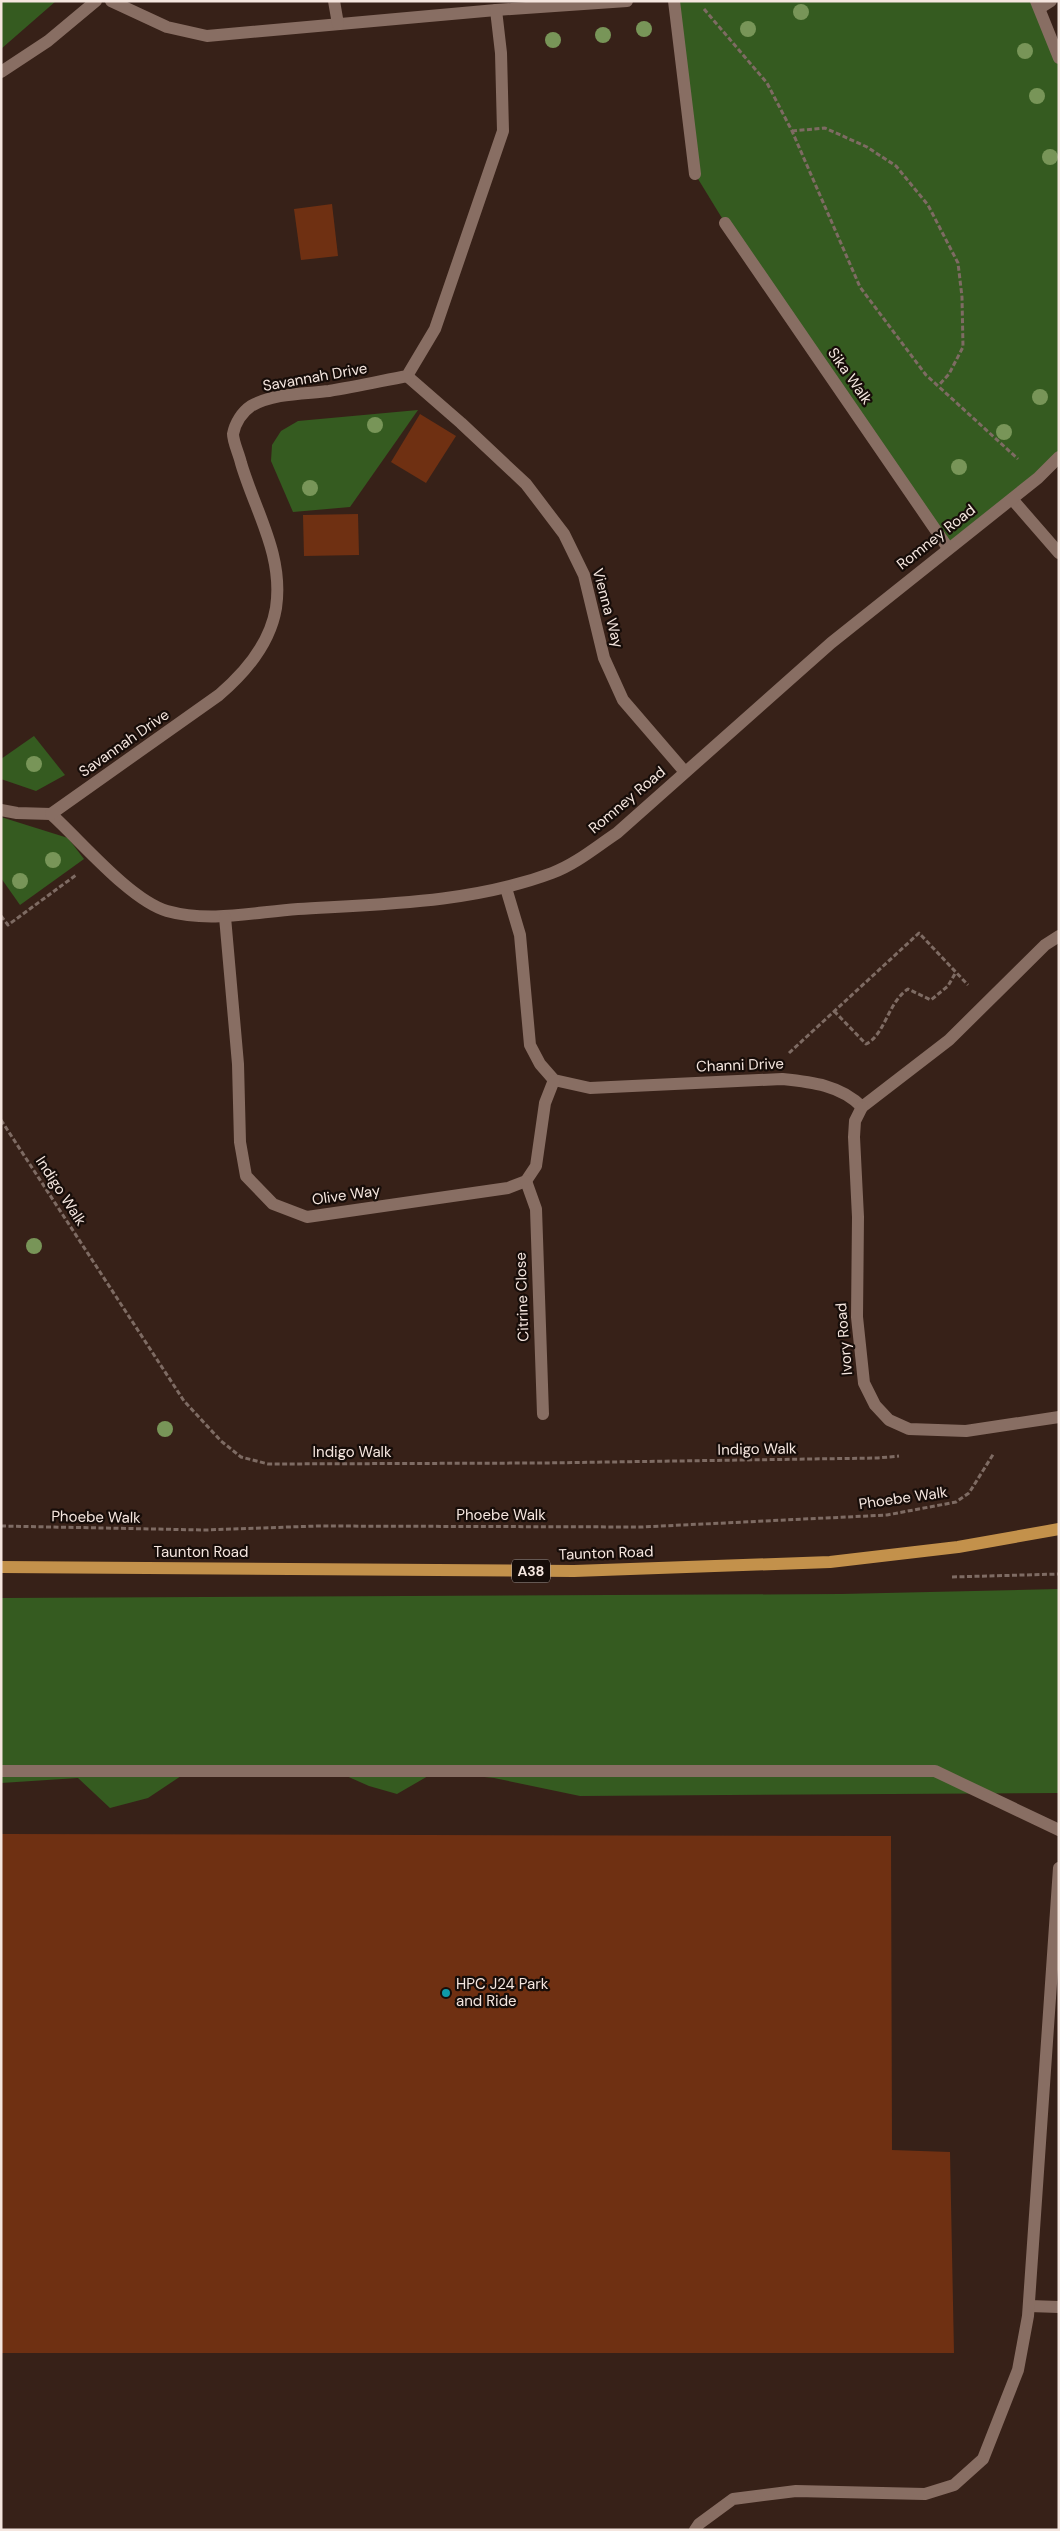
<svg xmlns="http://www.w3.org/2000/svg" width="1060" height="2531" viewBox="0 0 1060 2531" font-family="'DM Sans',sans-serif">
<style>
.green{fill:#355b20}
.building{fill:#6f3012}
.lines{fill:none;stroke-linecap:round;stroke-linejoin:round}
.path{stroke:#7e6b63;stroke-width:3;stroke-dasharray:5 2.5;stroke-linecap:butt}
.lane{stroke:#886e63;stroke-width:12}
.street{stroke:#886e63;stroke-width:12}
.primary{stroke:#c3914b;stroke-width:12}
.tree{fill:#789558}
.culture-dot{fill:#0f9aa8;stroke:#170d09;stroke-width:2}
.labels{text-anchor:middle;stroke-width:4.5;stroke-linejoin:round;paint-order:stroke}
.shield{fill:#170d09;stroke:#b2a59f;stroke-width:1}
.shield-label{font-size:14px;font-weight:bold;fill:#f5e6df}
.street-label{font-size:15px;fill:#f5e6df;stroke:#170d09}
.poi-label{font-size:15px;fill:#f5e6df;stroke:#170d09;text-anchor:start}
</style>
<rect width="100%" height="100%" fill="#372118"/>
<!-- green -->
<g class="green">
<polygon points="1,1 56,1 1,49"/>
<polygon points="674,1 1036,1 1059,58 1059,457 948,548 725,223 695,174"/>
<polygon points="418,410 350,507 293,512 271,461 272,445 281,431 298,421"/>
<polygon points="34,736 65,775 36,791 1,779 1,759"/>
<polygon points="1,817 68,838 84,859 20,905 1,878"/>
<polygon points="1059,1589 1059,1793 580,1796 494,1778 435,1772 397,1794 369,1786 326,1767 181,1776 148,1798 110,1808 78,1778 1,1783 1,1598 841,1594"/>
</g>
<!-- building -->
<g class="building">
<polygon points="332,204 338,256 301,260 294,209"/>
<polygon points="420,414 456,436 426,483 391,462"/>
<polygon points="358,514 359,555 304,556 303,515"/>
<polygon points="1,1834 891,1836 892,2150 950,2152 954,2353 1,2353"/>
</g>
<g class="lines">
<!-- path -->
<g class="path">
<polyline points="704,9 767,83 792,131 860,287 926,375 1018,459"/>
<polyline points="792,131 825,128 867,147 896,166 928,205 958,263 962,297 963,347 949,374 939,385"/>
<polyline points="1,916 8,925 76,875"/>
<path d="M834 1011 866 1044C885 1035 888 1002 908 989L931 1000 948 986 956 972"/>
<polyline points="789,1053 919,933 968,985"/>
<polyline points="1,1120 184,1401 221,1441 241,1457 268,1464 542,1463 878,1458 899,1456"/>
<polyline points="1,1526 205,1530 317,1526 642,1527 887,1515 956,1502 969,1493 994,1453"/>
<polyline points="952,1577 1059,1574"/>
</g>
<!-- lane -->
<g class="lane">
<polyline points="1,1771 935,1771 1059,1830"/>
<polyline points="1029,2306 1059,2307"/>
<polyline points="695,2530 699,2524 733,2499 796,2491 925,2494 954,2485 983,2459 1018,2370 1028,2316 1059,1868"/>
</g>
<!-- street -->
<g class="street">
<polyline points="111,1 167,27 207,36 496,10 627,1"/>
<polyline points="334,1 338,24"/>
<polyline points="674,1 695,174"/>
<polyline points="1036,1 1059,58"/>
<polyline points="1040,8 1051,1"/>
<polyline points="1,72 48,41 96,1"/>
<polyline points="725,223 948,548"/>
<polyline points="407,376 461,423 526,484 564,534 584,575 604,658 623,700 685,772"/>
<polyline points="1012,499 1059,553"/>
<path d="M1 810 17 813 51 814C81 841 130 900 167 911 210 923 255 912 298 909 383 904 472 903 552 873 576 864 596 847 617 833L831 643 1038 478 1059 457"/>
<path d="M51 814 219 695C246 672 270 644 276 608 284 555 255 511 241 463 239 454 233 442 233 434 235 423 242 412 251 406 274 393 304 394 329 391 355 387 381 381 407 376L435 329 503 131 501 53 496 10"/>
<path d="M506 888 520 935 530 1045 540 1064 554 1080 590 1088 782 1079C811 1082 841 1085 862 1107L949 1040 1045 945 1059 936"/>
<polyline points="225,917 238,1064 240,1142 246,1176 273,1204 307,1217 508,1188 526,1181 536,1166 545,1103 554,1080"/>
<polyline points="862,1107 855,1121 854,1137 858,1217 857,1317 864,1383 875,1405 889,1420 909,1429 966,1431 1059,1417"/>
<polyline points="526,1181 536,1209 543,1414"/>
</g>
<!-- primary -->
<polyline class="primary" points="1,1567 574,1571 830,1562 958,1547 1059,1529"/>
</g>
<!-- trees -->
<g class="tree">
<circle cx="801" cy="12" r="8"/>
<circle cx="644" cy="29" r="8"/>
<circle cx="748" cy="29" r="8"/>
<circle cx="603" cy="35" r="8"/>
<circle cx="553" cy="40" r="8"/>
<circle cx="1025" cy="51" r="8"/>
<circle cx="1037" cy="96" r="8"/>
<circle cx="1050" cy="157" r="8"/>
<circle cx="1040" cy="397" r="8"/>
<circle cx="375" cy="425" r="8"/>
<circle cx="1004" cy="432" r="8"/>
<circle cx="959" cy="467" r="8"/>
<circle cx="310" cy="488" r="8"/>
<circle cx="34" cy="764" r="8"/>
<circle cx="53" cy="860" r="8"/>
<circle cx="20" cy="881" r="8"/>
<circle cx="34" cy="1246" r="8"/>
<circle cx="165" cy="1429" r="8"/>
</g>
<!-- markers -->
<circle class="culture-dot" cx="446" cy="1993" r="5"/>
<g class="labels">
<!-- shield labels -->
<rect class="shield" x="512" y="1559.5" width="38" height="23" rx="4"/>
<g class="shield-label">
<text x="531" y="1576">A38</text>
</g>
<!-- street labels -->
<g class="street-label">
<text transform="translate(850 376) rotate(55)" y="5">Sika Walk</text>
<text transform="translate(315 377) rotate(-10)" y="5">Savannah Drive</text>
<text transform="translate(936 537) rotate(-38)" y="5">Romney Road</text>
<text transform="translate(608 608) rotate(75)" y="5">Vienna Way</text>
<text transform="translate(124 743) rotate(-35)" y="5">Savannah Drive</text>
<text transform="translate(627 800) rotate(-40)" y="5">Romney Road</text>
<text transform="translate(740 1065) rotate(-2)" y="5">Channi Drive</text>
<text transform="translate(61 1191) rotate(57)" y="5">Indigo Walk</text>
<text transform="translate(346 1195) rotate(-8)" y="5">Olive Way</text>
<text transform="translate(522 1297) rotate(-92)" y="5">Citrine Close</text>
<text transform="translate(844 1339) rotate(-95)" y="5">Ivory Road</text>
<text transform="translate(757 1449) rotate(-1)" y="5">Indigo Walk</text>
<text x="352" y="1457">Indigo Walk</text>
<text transform="translate(903 1498) rotate(-8)" y="5">Phoebe Walk</text>
<text x="501" y="1520">Phoebe Walk</text>
<text transform="translate(96 1517) rotate(1)" y="5">Phoebe Walk</text>
<text x="201" y="1557">Taunton Road</text>
<text transform="translate(606 1553) rotate(-2)" y="5">Taunton Road</text>
</g>
<!-- poi labels -->
<g class="poi-label">
<text x="456" y="1989">HPC J24 Park<tspan x="456" dy="17">and Ride</tspan></text>
</g>
</g>
<!-- border -->
<rect width="1060" height="2531" fill="none" stroke="#f5e6df" stroke-width="5"/>
</svg>
